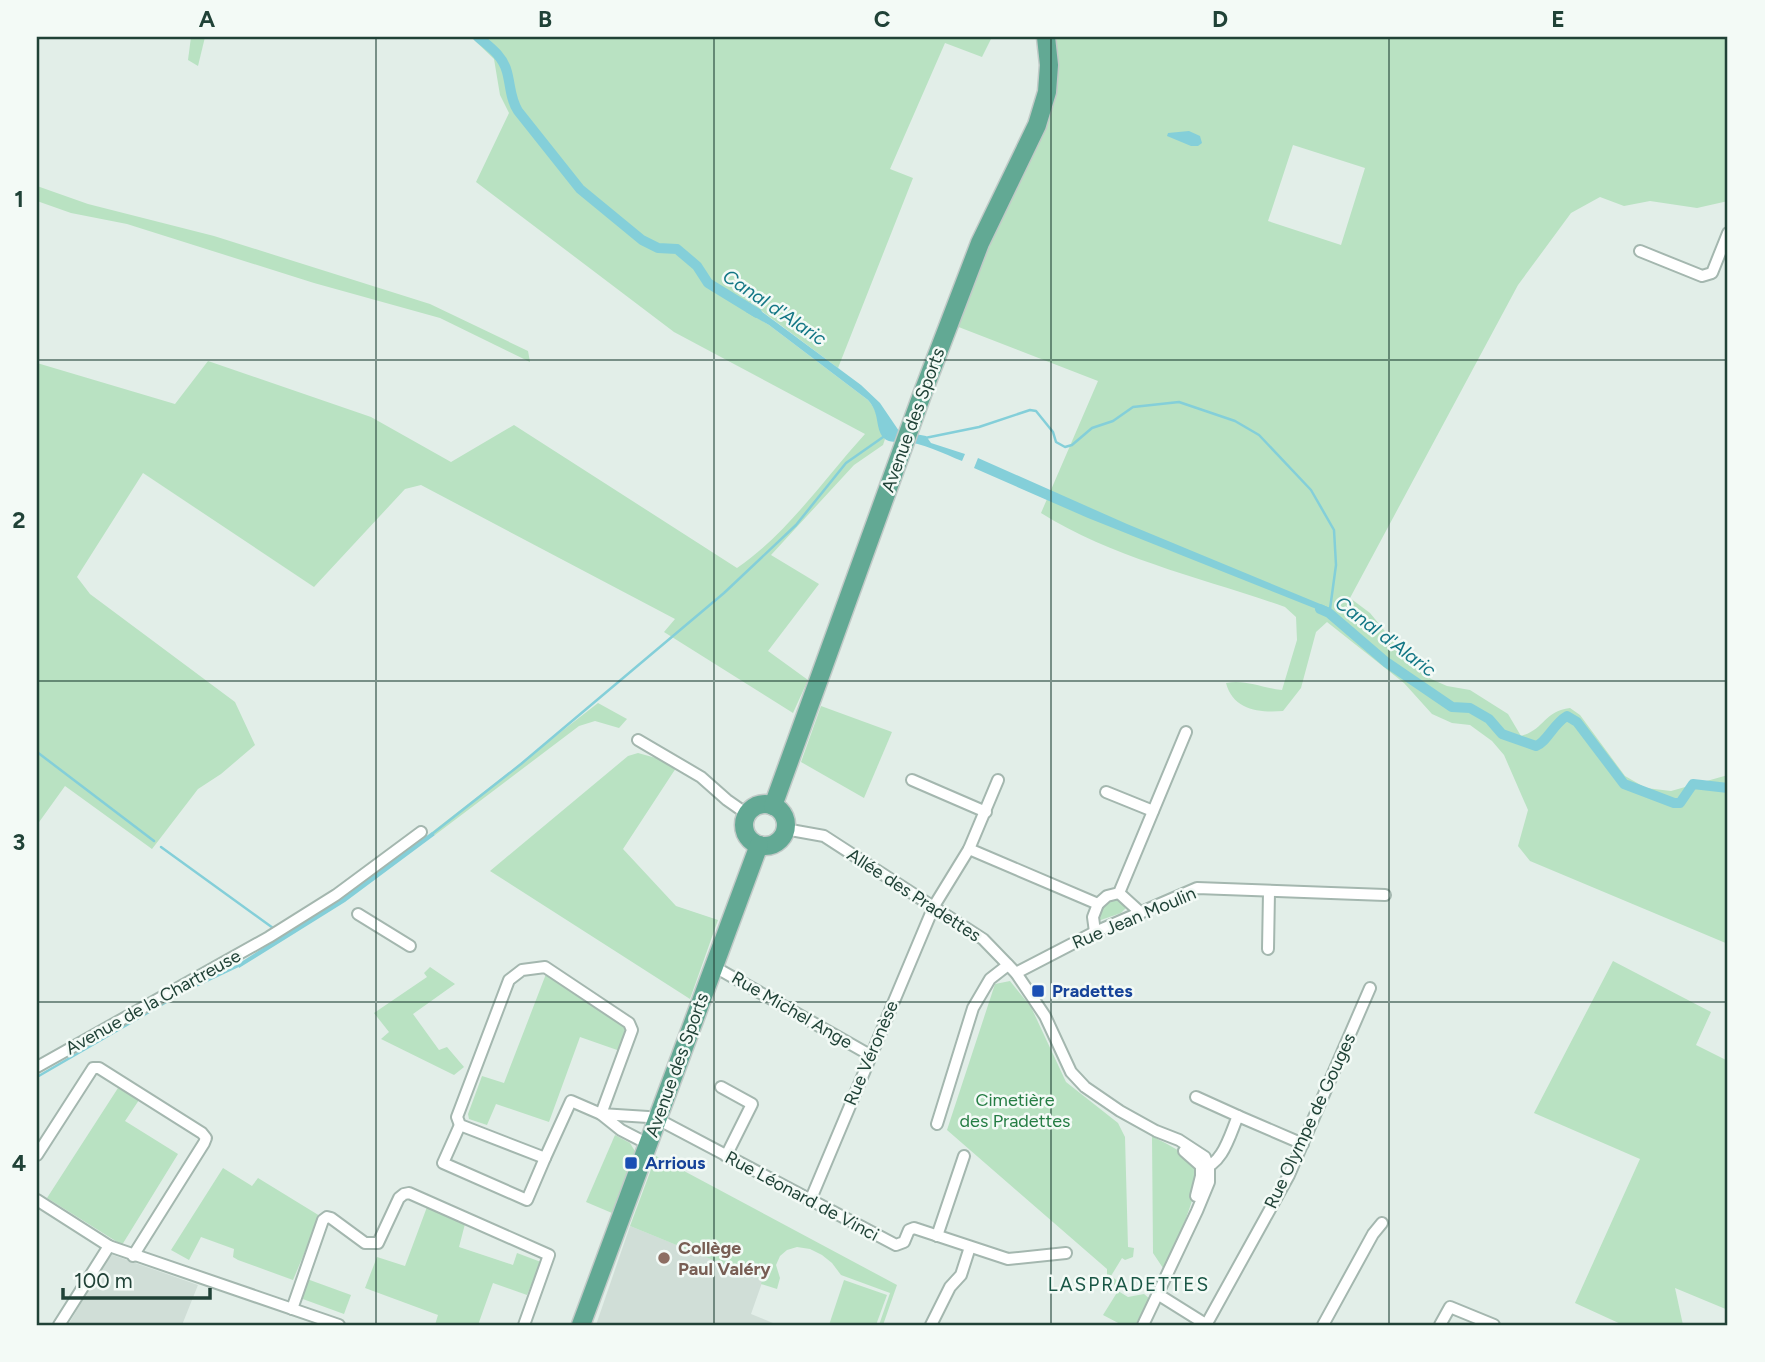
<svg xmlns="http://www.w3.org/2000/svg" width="1765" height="1362" viewBox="0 0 1765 1362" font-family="Figtree,sans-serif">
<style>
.built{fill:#d0ded7}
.green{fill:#b9e2c2;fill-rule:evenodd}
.water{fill:#84cfd9}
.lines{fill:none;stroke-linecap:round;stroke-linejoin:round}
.stream{stroke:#84cfd9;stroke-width:2.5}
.canal{stroke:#84cfd9;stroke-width:10}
.minor-casing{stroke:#a4b7af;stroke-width:14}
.primary-casing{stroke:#c1cac7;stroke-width:21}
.minor{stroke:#fff;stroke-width:10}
.primary{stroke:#62a994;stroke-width:18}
.grid{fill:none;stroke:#204237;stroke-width:2;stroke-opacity:0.55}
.transit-dot{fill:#1a4fb4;stroke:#f3faf6;stroke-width:2.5}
.education-dot{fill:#8d6e63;stroke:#f3faf6;stroke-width:2.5}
.labels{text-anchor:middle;stroke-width:5;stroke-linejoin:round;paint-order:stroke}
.street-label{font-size:18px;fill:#204237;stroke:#f3faf6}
.transit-label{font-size:18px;font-weight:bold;fill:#164399;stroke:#f3faf6;text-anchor:start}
.park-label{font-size:18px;fill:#257d44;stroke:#f3faf6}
.education-label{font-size:18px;font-weight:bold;fill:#785e54;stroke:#f3faf6;text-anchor:start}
.water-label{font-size:19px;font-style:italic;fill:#127685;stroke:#f3faf6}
.neighbourhood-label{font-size:19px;letter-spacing:2px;fill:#195645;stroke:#f3faf6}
.neatline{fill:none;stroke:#204237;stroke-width:2.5}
.grid-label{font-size:23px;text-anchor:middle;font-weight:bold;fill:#204237}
</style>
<rect width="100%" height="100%" fill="#e2eee8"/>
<!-- built -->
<g class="built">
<polygon points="630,1226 763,1280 751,1314 773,1323 772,1325 596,1325"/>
<polygon points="110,1254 198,1285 182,1325 68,1325"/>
</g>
<!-- green -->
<g class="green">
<polygon points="191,37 205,37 198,66 188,60"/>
<path d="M471 37H992L982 57 945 43 890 169 913 178 838 368 751 303 746 311 769 325 868 400C881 415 876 425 885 439L883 445 854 465 771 555 819 584 768 651 808 680 793 713 664 632 675 619 421 485 405 489 314 587 143 473 77 577 90 594 235 702 255 745 221 774 198 789 152 849 65 786 37 825V363L175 404 208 361 371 417 451 462 514 425 737 568C788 533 823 480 865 434L674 332 476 182 509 113 500 95 494 59Z"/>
<path d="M1055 37H1728V201L1697 208 1650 201 1624 206 1600 197 1571 213 1518 285 1350 598 1370 613 1407 658 1431 679 1447 686 1470 690 1508 714 1521 736C1544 730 1544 711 1570 708L1580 715 1625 776 1646 788 1671 791 1728 775V944L1530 861 1518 846 1528 810 1504 755 1492 741 1470 725 1452 723 1432 714 1404 683 1327 622 1316 632 1301 688 1283 711C1259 713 1233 710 1226 683 1245 679 1262 688 1282 690L1297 640 1296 617 1285 607C1203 578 1115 559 1041 513L1098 381 956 326 1056 48ZM1293 145 1365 168 1341 245 1268 221Z"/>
<polygon points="37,186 88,204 214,236 430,304 528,351 530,362 440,318 314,283 127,224 71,213 37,201"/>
<polygon points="598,703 627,719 619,728 595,721 579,726 435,835 432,832"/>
<polygon points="821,706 892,732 864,798 801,762"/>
<polygon points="638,753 663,760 676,768 623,849 676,906 718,920 690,999 490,871 628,756"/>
<polygon points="1118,898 1129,905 1121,913 1098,921 1099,909 1104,901"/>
<polygon points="1613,961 1711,1012 1696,1045 1728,1061 1728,1310 1675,1288 1683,1325 1623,1325 1575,1303 1640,1159 1534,1113"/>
<polygon points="430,967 455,984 413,1014 439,1050 447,1047 464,1067 454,1075 381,1039 389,1032 374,1013 427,977 424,973"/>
<polygon points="546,974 627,1029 620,1051 580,1037 549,1122 496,1104 487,1125 469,1119 468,1114 482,1076 504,1083"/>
<polygon points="1010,981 1031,1007 1066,1082 1118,1123 1125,1137 1128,1247 1134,1248 1133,1257 1125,1260 1122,1258 1111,1276 1119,1282 1117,1286 1107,1281 1107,1269 947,1130 995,984"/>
<polygon points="118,1088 139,1100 125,1121 178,1154 122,1245 47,1198"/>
<polygon points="615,1135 630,1143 636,1153 612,1213 586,1202"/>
<path d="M1152 1136C1164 1143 1192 1155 1197 1167 1204 1182 1172 1253 1165 1271L1153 1253Z"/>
<polygon points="656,1156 897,1285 883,1325 879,1325 890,1293 841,1275 832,1263 822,1255 810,1249 797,1247 787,1250 780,1256 776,1265 780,1278 777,1289 761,1284 762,1280 630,1226"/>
<polygon points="223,1168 252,1186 258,1178 320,1216 293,1280 238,1260 233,1257 234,1249 201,1237 189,1260 171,1250"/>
<polygon points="427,1207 465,1224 459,1247 513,1265 517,1253 541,1262 527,1295 493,1283 478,1325 435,1325 438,1315 365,1288 377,1257 405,1266"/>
<polygon points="307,1279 351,1295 344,1314 300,1298"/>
<polygon points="844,1280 887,1295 876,1325 829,1325"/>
<polygon points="1118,1291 1128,1297 1144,1294 1150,1299 1135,1325 1122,1325 1103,1315"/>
</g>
<!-- water -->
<g class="water">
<polygon points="1189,131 1200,136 1202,143 1198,146 1191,146 1167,136 1168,133"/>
<path d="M750 303 861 385 880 403 899 431 926 436 931 443 965 454 962 461C944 454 922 442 903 442 895 442 887 443 882 436 875 424 880 414 868 400L769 325 746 312Z"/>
<polygon points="978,458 1127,524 1330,608 1334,615 1329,617 1319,610 1088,518 974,468"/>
<polygon points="432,832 435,835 345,902 239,968 238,964 344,896"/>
</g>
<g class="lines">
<!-- stream -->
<g class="stream">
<polyline points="925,438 979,427 1030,410 1036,411 1053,432 1056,442 1065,447 1072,445 1092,428 1113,421 1133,407 1179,402 1235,421 1259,435 1311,490 1334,530 1336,565 1330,609"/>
<polyline points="37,752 154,841"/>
<polyline points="432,834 521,764 724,593 796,525 846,463 886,435"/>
<polyline points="161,847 273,928"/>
<polyline points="37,1077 187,990 242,964"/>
</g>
<!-- canal -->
<g class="canal">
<path d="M478 37C490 47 503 56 507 72 511 87 510 98 518 111L580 189 642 240 658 248 677 249 697 266 708 283 757 313"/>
<path d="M1320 609 1329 613 1386 662 1452 707 1470 708 1489 719 1502 734 1536 746C1547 742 1553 724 1567 716L1577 722 1624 784 1674 803H1680L1693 784 1728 788"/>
</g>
<defs>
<g id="minor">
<polyline points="1640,251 1702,276 1712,273 1728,233"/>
<polyline points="638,740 701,777 727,800 747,814"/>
<polyline points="912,780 986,812"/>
<polyline points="1106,792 1153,811"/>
<polyline points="785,829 824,836 983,939 1016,973 1045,1016 1071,1072 1085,1087 1120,1111 1156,1131 1179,1140 1205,1157 1209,1167 1209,1182 1197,1211 1143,1325"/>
<polyline points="969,849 1098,904 1093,917 1095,932"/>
<polyline points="1119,893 1141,913"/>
<polyline points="1098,904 1107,896 1119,893 1186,732"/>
<polyline points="358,914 410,946"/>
<polyline points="1268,949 1269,892"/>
<polyline points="713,966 870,1055"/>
<polyline points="1016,973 1095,932 1197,888 1385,895"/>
<polyline points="37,1067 269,937 336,895 421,832"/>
<polyline points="721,1087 752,1104 726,1156"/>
<polyline points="1196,1097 1238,1116"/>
<polyline points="601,1114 632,1030 629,1023 545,967 522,970 509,980 457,1117 460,1125 545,1158 571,1101 601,1114 648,1117 665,1123 896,1245 904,1242 909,1230 914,1228 1008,1259 1066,1253"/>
<polyline points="601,1114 621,1130 648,1144"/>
<polyline points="937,1124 973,1008 990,979 1008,965"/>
<polyline points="460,1125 443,1163 527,1200 545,1158"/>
<polyline points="1184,1151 1201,1166 1201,1176 1196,1196"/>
<polyline points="37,1155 93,1068 99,1068 202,1133 206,1138 204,1143 133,1256"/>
<path d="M1201 1169C1223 1165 1230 1134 1238 1116L1303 1144"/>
<polyline points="37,1200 109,1246 339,1325"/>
<polyline points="810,1201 934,906 969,849 998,780"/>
<polyline points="937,1236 964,1156"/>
<polyline points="1159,1295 1207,1325"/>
<polyline points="292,1309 323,1220 327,1217 331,1218 365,1243 378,1243 399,1198 404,1194 409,1193 549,1255 524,1325"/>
<polyline points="59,1325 109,1246"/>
<polyline points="931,1325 950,1287 961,1275 970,1247"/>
<polyline points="1206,1325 1289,1175 1370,988"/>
<polyline points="1323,1325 1373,1234 1382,1223"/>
<polyline points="1440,1325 1450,1307 1494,1325"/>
</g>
<g id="primary">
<circle cx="765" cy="825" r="21"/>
<polyline points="773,806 923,392 980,243 1037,125 1047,92 1049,65 1046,37"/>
<polyline points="581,1325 759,845"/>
</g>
</defs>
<!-- minor casing -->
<use href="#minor" class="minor-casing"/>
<!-- primary casing -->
<use href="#primary" class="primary-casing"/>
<!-- minor -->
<use href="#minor" class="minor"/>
<!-- primary -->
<use href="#primary" class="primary"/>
</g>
<!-- grid -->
<path class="grid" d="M376 37V1325M714 37V1325M1051 37V1325M1389 37V1325M37 360H1728M37 681H1728M37 1002H1728"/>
<!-- markers -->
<g class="transit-dot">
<rect x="1031" y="984" width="14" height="14" rx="3.5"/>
<rect x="624" y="1156" width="14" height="14" rx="3.5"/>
</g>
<circle class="education-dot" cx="664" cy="1258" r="7"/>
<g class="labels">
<!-- street labels -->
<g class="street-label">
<text transform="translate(913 420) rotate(-70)" y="6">Avenue des Sports</text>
<text transform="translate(914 895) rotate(33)" y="6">Allée des Pradettes</text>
<text transform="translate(1134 918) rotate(-23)" y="6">Rue Jean Moulin</text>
<text transform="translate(153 1002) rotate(-29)" y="6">Avenue de la Chartreuse</text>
<text transform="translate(792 1010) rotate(30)" y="6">Rue Michel Ange</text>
<text transform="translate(871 1053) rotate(-67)" y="6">Rue Véronèse</text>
<text transform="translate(677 1065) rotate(-70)" y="6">Avenue des Sports</text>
<text transform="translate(1310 1121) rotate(-65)" y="6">Rue Olympe de Gouges</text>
<text transform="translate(802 1196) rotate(28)" y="6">Rue Léonard de Vinci</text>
</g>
<!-- transit labels -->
<g class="transit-label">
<text x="1052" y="997">Pradettes</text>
<text x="645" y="1169">Arrious</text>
</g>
<!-- park labels -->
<g class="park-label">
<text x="1015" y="1106">Cimetière<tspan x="1015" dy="21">des Pradettes</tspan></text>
</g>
<!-- education labels -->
<g class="education-label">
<text x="678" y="1254">Collège<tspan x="678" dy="21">Paul Valéry</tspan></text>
</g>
<!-- water labels -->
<g class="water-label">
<text transform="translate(775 307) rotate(34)" y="7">Canal d'Alaric</text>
<text transform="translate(1386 636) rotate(37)" y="7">Canal d'Alaric</text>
</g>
<!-- neighbourhood labels -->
<g class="neighbourhood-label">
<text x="1129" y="1291">LASPRADETTES</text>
</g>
</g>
<!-- border -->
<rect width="1765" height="1362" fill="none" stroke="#f3faf6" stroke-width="77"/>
<!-- scale -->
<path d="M63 1288v10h147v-10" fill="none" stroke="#204237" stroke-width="3.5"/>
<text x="74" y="1288" font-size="21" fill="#204237" stroke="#f3faf6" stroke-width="5" paint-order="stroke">100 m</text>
<rect x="38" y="38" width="1688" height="1286" class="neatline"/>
<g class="grid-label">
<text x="207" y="27">A</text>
<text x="545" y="27">B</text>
<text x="882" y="27">C</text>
<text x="1220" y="27">D</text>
<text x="1558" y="27">E</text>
<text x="19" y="207">1</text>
<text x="19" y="528">2</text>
<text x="19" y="850">3</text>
<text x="19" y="1171">4</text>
</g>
</svg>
